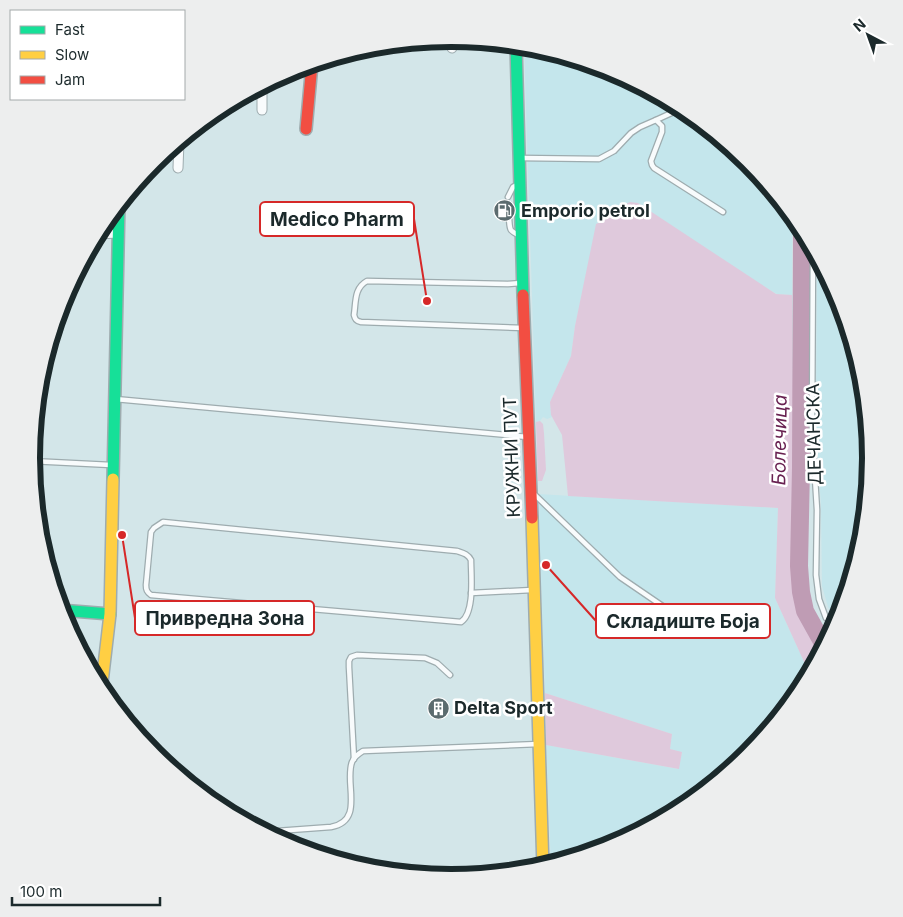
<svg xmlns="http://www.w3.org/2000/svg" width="903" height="917" viewBox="0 0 903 917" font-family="Inter,sans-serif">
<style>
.built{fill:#c4e6ec}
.green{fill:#dfc9dc}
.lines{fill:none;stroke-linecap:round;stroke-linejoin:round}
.river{stroke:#bf9cb4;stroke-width:18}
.lane-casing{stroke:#9eacaf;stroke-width:7}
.street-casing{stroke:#9eacaf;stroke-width:11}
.fast-casing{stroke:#9eacaf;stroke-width:14}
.slow-casing{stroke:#9eacaf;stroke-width:14}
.jam-casing{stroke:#9eacaf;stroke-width:14}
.lane{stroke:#f8fbfc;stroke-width:4.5}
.street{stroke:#f8fbfc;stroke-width:9}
.fast{stroke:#16e098;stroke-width:11}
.slow{stroke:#ffcf43;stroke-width:11}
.jam{stroke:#f24e42;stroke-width:11}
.labels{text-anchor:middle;stroke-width:5;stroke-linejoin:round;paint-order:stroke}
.poi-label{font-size:18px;font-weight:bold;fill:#1b292b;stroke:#fff;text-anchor:start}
.street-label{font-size:18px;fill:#1b292b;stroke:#fff}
.water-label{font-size:19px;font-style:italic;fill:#682151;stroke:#fff}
.rim{fill:none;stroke:#1b292b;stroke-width:6}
.leader{fill:none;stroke:#d62828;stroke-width:2}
.callout-dot{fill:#d62828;stroke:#fff;stroke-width:2}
.callout{fill:#fff;stroke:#d62828;stroke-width:2}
.callout-label{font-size:19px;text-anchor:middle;font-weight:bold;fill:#1b292b}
</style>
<rect width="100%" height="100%" fill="#d3e6e9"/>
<!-- built -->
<g class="built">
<polygon points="524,45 534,46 613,70 685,109 749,162 792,215 792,295 777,294 622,206 618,213 597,224 575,326 571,356 550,402 551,414 552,417 547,419 543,417 540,421 536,422"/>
<polygon points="817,254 840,298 864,377 872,459 864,541 838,622 828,607 822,586 821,505 817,450 816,416"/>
<polygon points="538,494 778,508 775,598 810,675 801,692 748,756 685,808 612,847 551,865 546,745 678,769 682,753 670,749 672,734 545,693"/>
</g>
<!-- green -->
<g class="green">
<polygon points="630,202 638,203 776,294 792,295 795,590 801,613 811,634 822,653 810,675 775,598 778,508 568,496 562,435 551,415 550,402 571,356 575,326 596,224 618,213 622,206"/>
<polygon points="540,421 543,424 544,433 546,470 542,481 538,481 536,422"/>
<polygon points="545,693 672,734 670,749 682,752 679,769 546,745"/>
</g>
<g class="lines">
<!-- river -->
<polyline class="river" points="802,227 801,468 799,566 801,592 805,611 825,647"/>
<defs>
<g id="lane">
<polyline points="656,120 678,110 681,111 709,128"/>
<polyline points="520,158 599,159 614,151 631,133 640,127 656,120 662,126 662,132 651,161 652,165 654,168 723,212"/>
<polyline points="508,197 513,187 519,184"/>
<path d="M509 218C510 231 509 230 520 236"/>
<polyline points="813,248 812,430 817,510 816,575 819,599 826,618"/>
<path d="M521 283 508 284 367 281C354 288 356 302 354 315 355 319 356 321 361 322L524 328"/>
<polyline points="115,399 528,437"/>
<polyline points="31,461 111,465"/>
<polyline points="534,494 620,577 705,635"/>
<path d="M163 522 457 551C463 553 468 554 471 560 471 575 475 613 461 622L151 595C147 592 146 590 146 585L151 532 154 528Z"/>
<polyline points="471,593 532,590"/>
<polyline points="354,759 349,667 349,661 351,657 357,655 425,658 437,663 450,675"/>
<path d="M263 832 331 827C365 821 344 783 352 762 354 757 358 754 363 751L539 744"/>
</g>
<g id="street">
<polyline points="450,38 452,48"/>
<polyline points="262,110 262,85"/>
<polyline points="178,168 179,141"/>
<polyline points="97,234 118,233"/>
</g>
<g id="fast">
<polyline points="516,45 523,295"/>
<polyline points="113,479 119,204"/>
<polyline points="60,610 110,614"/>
</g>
<g id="slow">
<polyline points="532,518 543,868"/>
<polyline points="101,691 110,614 113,479"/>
</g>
<g id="jam">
<polyline points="306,129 312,64"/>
<polyline points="523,295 532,518"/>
</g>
</defs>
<!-- lane casing -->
<use href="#lane" class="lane-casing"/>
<!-- street casing -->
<use href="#street" class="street-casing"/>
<!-- fast casing -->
<use href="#fast" class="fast-casing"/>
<!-- slow casing -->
<use href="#slow" class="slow-casing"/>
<!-- jam casing -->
<use href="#jam" class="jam-casing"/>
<!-- lane -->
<use href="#lane" class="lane"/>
<!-- street -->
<use href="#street" class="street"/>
<!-- fast -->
<use href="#fast" class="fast"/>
<!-- slow -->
<use href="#slow" class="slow"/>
<!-- jam -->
<use href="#jam" class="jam"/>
</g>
<!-- icons -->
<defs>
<symbol id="fuel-disc" viewBox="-11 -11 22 22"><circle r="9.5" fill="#5b6b6e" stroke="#fff"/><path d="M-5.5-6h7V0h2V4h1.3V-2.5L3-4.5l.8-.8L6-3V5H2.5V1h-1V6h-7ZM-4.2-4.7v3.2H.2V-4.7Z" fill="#fff"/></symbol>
<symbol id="building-disc" viewBox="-11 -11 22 22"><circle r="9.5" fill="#5b6b6e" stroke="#fff"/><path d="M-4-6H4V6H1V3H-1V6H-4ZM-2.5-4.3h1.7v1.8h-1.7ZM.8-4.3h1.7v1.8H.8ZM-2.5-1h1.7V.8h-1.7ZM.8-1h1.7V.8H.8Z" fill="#fff"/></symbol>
</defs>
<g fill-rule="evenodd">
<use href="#fuel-disc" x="492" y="198" width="25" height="25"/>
<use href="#building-disc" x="426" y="696" width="25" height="25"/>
</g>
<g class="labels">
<!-- poi labels -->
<g class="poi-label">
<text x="521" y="217">Emporio petrol</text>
<text x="454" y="714">Delta Sport</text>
</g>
<!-- street labels -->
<g class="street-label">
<text transform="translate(814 434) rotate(-91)" y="6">ДЕЧАНСКА</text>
<text transform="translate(512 457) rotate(-92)" y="6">КРУЖНИ ПУТ</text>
</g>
<!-- water labels -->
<g class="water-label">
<text transform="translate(779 440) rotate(-89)" y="7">Болечица</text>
</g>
</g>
<!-- crop -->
<path d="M0 0H903V917H0ZM40 458a411 411 0 1 1 822 0a411 411 0 1 1-822 0Z" fill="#edeeee" fill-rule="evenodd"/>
<path class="rim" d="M40 458a411 411 0 1 1 822 0a411 411 0 1 1-822 0Z"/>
<!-- callouts -->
<path class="leader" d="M427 301L414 219M122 535L135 618M546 565L596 621"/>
<g class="callout-dot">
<circle cx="427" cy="301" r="5"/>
<circle cx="122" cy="535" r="5"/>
<circle cx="546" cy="565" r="5"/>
</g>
<g class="callout">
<rect x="260" y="202" width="154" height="34" rx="5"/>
<rect x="135" y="601" width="179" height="34" rx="5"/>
<rect x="596" y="604" width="174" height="34" rx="5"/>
</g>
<g class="callout-label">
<text x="337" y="226">Medico Pharm</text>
<text x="225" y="625">Привредна Зона</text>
<text x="683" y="628">Складиште Боја</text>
</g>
<!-- legend -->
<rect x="10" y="10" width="175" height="90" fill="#ffffff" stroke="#a4a9aa"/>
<rect x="20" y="26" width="25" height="8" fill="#16e098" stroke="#a4a9aa"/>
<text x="55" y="35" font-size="15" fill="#1b292b">Fast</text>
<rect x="20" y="51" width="25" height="8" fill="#ffcf43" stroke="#a4a9aa"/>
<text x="55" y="60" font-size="15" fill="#1b292b">Slow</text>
<rect x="20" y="76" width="25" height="8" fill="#f24e42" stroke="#a4a9aa"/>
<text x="55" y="85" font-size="15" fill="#1b292b">Jam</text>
<!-- north arrow -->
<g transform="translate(868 35) rotate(319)" stroke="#ffffff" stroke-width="4" paint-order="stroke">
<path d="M0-4L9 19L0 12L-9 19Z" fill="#1b292b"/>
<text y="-8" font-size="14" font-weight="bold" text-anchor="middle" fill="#1b292b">N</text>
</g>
<!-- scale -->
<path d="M12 897v8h148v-8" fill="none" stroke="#1b292b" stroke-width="2.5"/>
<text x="20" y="897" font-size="15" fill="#1b292b" stroke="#ffffff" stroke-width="4" paint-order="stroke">100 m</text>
</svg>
